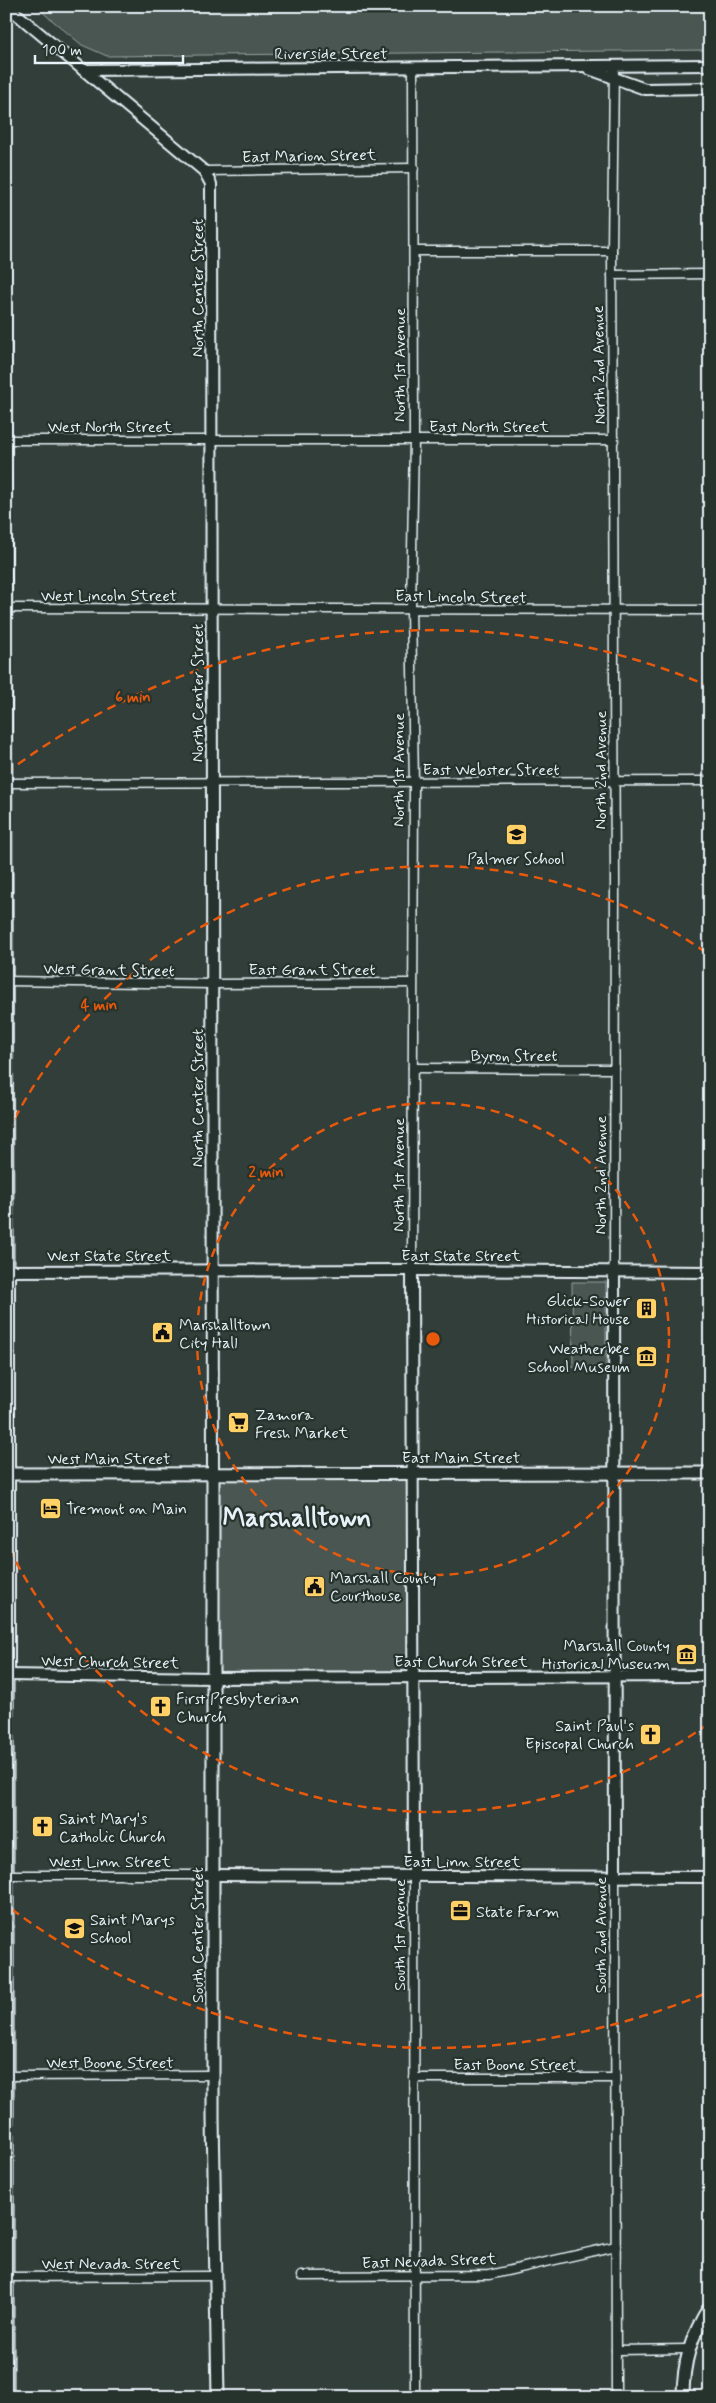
<svg xmlns="http://www.w3.org/2000/svg" width="716" height="2403" viewBox="0 0 716 2403" font-family="Mynerve,sans-serif">
<style>
.green{fill:#495651;stroke:#98a4a4}
.lines{fill:none;stroke-linecap:round;stroke-linejoin:round}
.minor-casing{stroke:#e8f1f8;stroke-width:11}
.tertiary-casing{stroke:#e8f1f8;stroke-width:14}
.secondary-casing{stroke:#e8f1f8;stroke-width:15}
.minor{stroke:#26332d;stroke-width:8}
.tertiary{stroke:#26332d;stroke-width:10}
.secondary{stroke:#26332d;stroke-width:11}
.ring{fill:none;stroke:#e8590c;stroke-width:2.5;stroke-dasharray:9 6}
.labels{text-anchor:middle;stroke-width:4.5;stroke-linejoin:round;paint-order:stroke}
.street-label{font-size:16px;fill:#e8f1f8;stroke:#26332d}
.poi-label{font-size:16px;fill:#e8f1f8;stroke:#26332d;text-anchor:start}
.town-label{font-size:26px;font-weight:bold;fill:#e8f1f8;stroke:#26332d}
.centre{fill:#e8590c;stroke:#26332d;stroke-width:2.5}
.ring-label{font-size:15px;text-anchor:middle;font-weight:bold;fill:#e8590c;stroke:#26332d;stroke-width:4.5;stroke-linejoin:round;paint-order:stroke}
</style>
<rect width="100%" height="100%" fill="#323e39"/>
<filter id="ink" filterUnits="userSpaceOnUse"><feTurbulence type="fractalNoise" baseFrequency=".02" numOctaves="2"/><feDisplacementMap in="SourceGraphic" scale="10" xChannelSelector="R" yChannelSelector="G"/><feConvolveMatrix kernelMatrix="1 2 1 2 8 2 1 2 1" color-interpolation-filters="sRGB"/></filter>
<g filter="url(#ink)">
<!-- green -->
<g class="green">
<polygon points="35,6 710,6 710,50 107,56 82,45"/>
<polygon points="572,1282 606,1282 606,1367 573,1367"/>
<polygon points="413,1473 414,1677 213,1678 213,1474"/>
</g>
<g class="lines">
<defs>
<g id="minor">
<polyline points="614,66 612,251 615,881 614,1271"/>
<polyline points="204,171 414,168"/>
<polyline points="6,192 9,1271"/>
<polyline points="414,251 612,251"/>
<polyline points="612,275 710,274"/>
<polyline points="6,440 614,440"/>
<polyline points="6,608 710,610"/>
<polyline points="6,783 710,781"/>
<polyline points="6,981 212,984 412,983"/>
<polyline points="413,1068 615,1069"/>
<polyline points="412,1270 414,783 411,609 414,439 413,68"/>
<polyline points="9,1675 9,2397"/>
<polyline points="6,1875 213,1875"/>
<polyline points="414,1876 415,2397"/>
<polyline points="615,1876 616,2397"/>
<polyline points="6,2076 213,2075"/>
<polyline points="414,2078 615,2078"/>
<polyline points="301,2276 489,2275 616,2246"/>
<polyline points="6,2277 216,2276"/>
<polyline points="616,2350 688,2349"/>
</g>
<g id="tertiary">
<polyline points="7,6 204,171 211,184 213,1474"/>
<polyline points="589,69 645,89 710,88"/>
<polyline points="83,70 710,65"/>
<polyline points="412,1270 414,1876"/>
<polyline points="6,1271 412,1270 710,1272"/>
<polyline points="9,1271 9,1675"/>
<polyline points="614,1271 615,1876"/>
<polyline points="6,1675 213,1678 710,1676"/>
<polyline points="213,1875 710,1877"/>
</g>
<g id="secondary">
<polyline points="6,1474 710,1473"/>
<polyline points="213,1474 213,2118 218,2397"/>
<path d="M683 2397C683 2363 691 2335 710 2306"/>
</g>
</defs>
<!-- minor casing -->
<use href="#minor" class="minor-casing"/>
<!-- tertiary casing -->
<use href="#tertiary" class="tertiary-casing"/>
<!-- secondary casing -->
<use href="#secondary" class="secondary-casing"/>
<!-- minor -->
<use href="#minor" class="minor"/>
<!-- tertiary -->
<use href="#tertiary" class="tertiary"/>
<!-- secondary -->
<use href="#secondary" class="secondary"/>
</g>
</g>
<!-- distance rings -->
<g class="ring">
<circle cx="433" cy="1339" r="236"/>
<path d="M708 1724A473 473 0 0 1 8 1546M8 1132A473 473 0 0 1 708 954"/>
<path d="M704 1994A709 709 0 0 1 6 1905M6 773A709 709 0 0 1 704 684"/>
</g>
<!-- icons -->
<defs>
<symbol id="school-square" viewBox="-11 -11 22 22"><rect x="-9" y="-9" width="18" height="18" rx="4" fill="#ffd166" stroke="#26332d"/><path d="M0-5L7-2L0 1L-7-2ZM-4 1L0 2.5L4 1V4Q0 6-4 4Z" fill="#111"/></symbol>
<symbol id="building-square" viewBox="-11 -11 22 22"><rect x="-9" y="-9" width="18" height="18" rx="4" fill="#ffd166" stroke="#26332d"/><path d="M-4-6H4V6H1V3H-1V6H-4ZM-2.5-4.3h1.7v1.8h-1.7ZM.8-4.3h1.7v1.8H.8ZM-2.5-1h1.7V.8h-1.7ZM.8-1h1.7V.8H.8Z" fill="#111"/></symbol>
<symbol id="civic-square" viewBox="-11 -11 22 22"><rect x="-9" y="-9" width="18" height="18" rx="4" fill="#ffd166" stroke="#26332d"/><path d="M-.6-6.5H3V-4.5H.6V-3L4-1V1h2V6H-6V1h2V-1L-.6-3ZM-1.2 2.5V6h2.4V2.5Z" fill="#111"/></symbol>
<symbol id="museum-square" viewBox="-11 -11 22 22"><rect x="-9" y="-9" width="18" height="18" rx="4" fill="#ffd166" stroke="#26332d"/><path d="M0-6L6-3V-2H-6V-3ZM-5-1h2V3h-2ZM-1-1h2V3h-2ZM3-1h2V3H3ZM-6 4H6V6H-6Z" fill="#111"/></symbol>
<symbol id="supermarket-square" viewBox="-11 -11 22 22"><rect x="-9" y="-9" width="18" height="18" rx="4" fill="#ffd166" stroke="#26332d"/><path d="M-6-5.5h2.5l.6 2H6L4.5 2H-2.5L-4.4-4H-6ZM-1.5 3.2a1.3 1.3 0 1 0 .1 0ZM3 3.2a1.3 1.3 0 1 0 .1 0Z" fill="#111"/></symbol>
<symbol id="hotel-square" viewBox="-11 -11 22 22"><rect x="-9" y="-9" width="18" height="18" rx="4" fill="#ffd166" stroke="#26332d"/><path d="M-6-4.5h1.5V1H6V5H4.5V3h-9V5H-6ZM-4 0a1.8 1.8 0 1 1 3.6 0ZM.5 0V-2.5h3Q6-2.5 6 0Z" fill="#111"/></symbol>
<symbol id="church-square" viewBox="-11 -11 22 22"><rect x="-9" y="-9" width="18" height="18" rx="4" fill="#ffd166" stroke="#26332d"/><path d="M-1.2-6h2.4v3.5h3.3v2.4h-3.3V6h-2.4V-.1h-3.3v-2.4h3.3Z" fill="#111"/></symbol>
<symbol id="office-square" viewBox="-11 -11 22 22"><rect x="-9" y="-9" width="18" height="18" rx="4" fill="#ffd166" stroke="#26332d"/><path d="M-6-3h4V-5.5h4V-3h4V5H-6ZM-1-4.5V-3h2v-1.5ZM-6 0V1H6V0Z" fill="#111"/></symbol>
</defs>
<g fill-rule="evenodd">
<use href="#school-square" x="504" y="822" width="25" height="25"/>
<use href="#building-square" x="634" y="1296" width="25" height="25"/>
<use href="#civic-square" x="150" y="1320" width="25" height="25"/>
<use href="#museum-square" x="634" y="1344" width="25" height="25"/>
<use href="#supermarket-square" x="226" y="1410" width="25" height="25"/>
<use href="#hotel-square" x="38" y="1496" width="25" height="25"/>
<use href="#civic-square" x="302" y="1574" width="25" height="25"/>
<use href="#museum-square" x="674" y="1642" width="25" height="25"/>
<use href="#church-square" x="148" y="1694" width="25" height="25"/>
<use href="#church-square" x="638" y="1722" width="25" height="25"/>
<use href="#church-square" x="30" y="1814" width="25" height="25"/>
<use href="#office-square" x="448" y="1898" width="25" height="25"/>
<use href="#school-square" x="62" y="1916" width="25" height="25"/>
</g>
<g class="labels">
<!-- street labels -->
<g class="street-label">
<text x="331" y="59">Riverside Street</text>
<text transform="translate(309 155) rotate(-1)" y="6">East Marion Street</text>
<text transform="translate(197 288) rotate(-90)" y="6">North Center Street</text>
<text transform="translate(399 365) rotate(-90)" y="6">North 1st Avenue</text>
<text transform="translate(598 365) rotate(-91)" y="6">North 2nd Avenue</text>
<text x="110" y="432">West North Street</text>
<text x="489" y="432">East North Street</text>
<text x="109" y="601">West Lincoln Street</text>
<text transform="translate(461 596) rotate(1)" y="6">East Lincoln Street</text>
<text transform="translate(197 693) rotate(-90)" y="6">North Center Street</text>
<text x="491" y="775">East Webster Street</text>
<text transform="translate(398 770) rotate(-90)" y="6">North 1st Avenue</text>
<text transform="translate(600 770) rotate(-90)" y="6">North 2nd Avenue</text>
<text transform="translate(109 969) rotate(1)" y="6">West Grant Street</text>
<text x="312" y="975">East Grant Street</text>
<text x="514" y="1061">Byron Street</text>
<text transform="translate(197 1098) rotate(-90)" y="6">North Center Street</text>
<text transform="translate(398 1175) rotate(-90)" y="6">North 1st Avenue</text>
<text transform="translate(600 1175) rotate(-90)" y="6">North 2nd Avenue</text>
<text x="109" y="1261">West State Street</text>
<text x="461" y="1261">East State Street</text>
<text x="461" y="1463">East Main Street</text>
<text x="109" y="1464">West Main Street</text>
<text transform="translate(110 1661) rotate(1)" y="6">West Church Street</text>
<text x="461" y="1667">East Church Street</text>
<text x="110" y="1867">West Linn Street</text>
<text x="462" y="1867">East Linn Street</text>
<text transform="translate(197 1935) rotate(-90)" y="6">South Center Street</text>
<text transform="translate(399 1935) rotate(-90)" y="6">South 1st Avenue</text>
<text transform="translate(600 1935) rotate(-90)" y="6">South 2nd Avenue</text>
<text x="110" y="2068">West Boone Street</text>
<text x="515" y="2070">East Boone Street</text>
<text transform="translate(429 2260) rotate(-2)" y="6">East Nevada Street</text>
<text x="111" y="2269">West Nevada Street</text>
</g>
<!-- poi labels -->
<g class="poi-label">
<text x="516" y="864" text-anchor="middle">Palmer School</text>
<text x="630" y="1306" text-anchor="end">Glick-Sower<tspan x="630" dy="18">Historical House</tspan></text>
<text x="179" y="1330">Marshalltown<tspan x="179" dy="18">City Hall</tspan></text>
<text x="630" y="1354" text-anchor="end">Weatherbee<tspan x="630" dy="18">School Museum</tspan></text>
<text x="255" y="1420">Zamora<tspan x="255" dy="18">Fresh Market</tspan></text>
<text x="66" y="1514">Tremont on Main</text>
<text x="330" y="1583">Marshall County<tspan x="330" dy="18">Courthouse</tspan></text>
<text x="670" y="1651" text-anchor="end">Marshall County<tspan x="670" dy="18">Historical Museum</tspan></text>
<text x="176" y="1704">First Presbyterian<tspan x="176" dy="18">Church</tspan></text>
<text x="634" y="1731" text-anchor="end">Saint Paul's<tspan x="634" dy="18">Episcopal Church</tspan></text>
<text x="59" y="1824">Saint Mary's<tspan x="59" dy="18">Catholic Church</tspan></text>
<text x="476" y="1917">State Farm</text>
<text x="90" y="1925">Saint Marys<tspan x="90" dy="18">School</tspan></text>
</g>
<!-- town labels -->
<g class="town-label">
<text x="297" y="1526">Marshalltown</text>
</g>
</g>
<circle cx="433" cy="1339" r="8" class="centre"/>
<g class="ring-label">
<text x="133" y="702">6 min</text>
<text x="99" y="1010">4 min</text>
<text x="266" y="1177">2 min</text>
</g>
<!-- margin -->
<rect width="716" height="2403" fill="none" stroke="#26332d" stroke-width="25"/>
<rect x="12" y="12" width="691" height="2378" fill="none" stroke="#e8f1f8" stroke-width="2" filter="url(#ink)"/>
<!-- scale -->
<path d="M35 55v8h148v-8" fill="none" stroke="#e8f1f8" stroke-width="2.5"/>
<text x="42" y="55" font-size="15" fill="#e8f1f8" stroke="#26332d" stroke-width="4" paint-order="stroke">100 m</text>
</svg>
